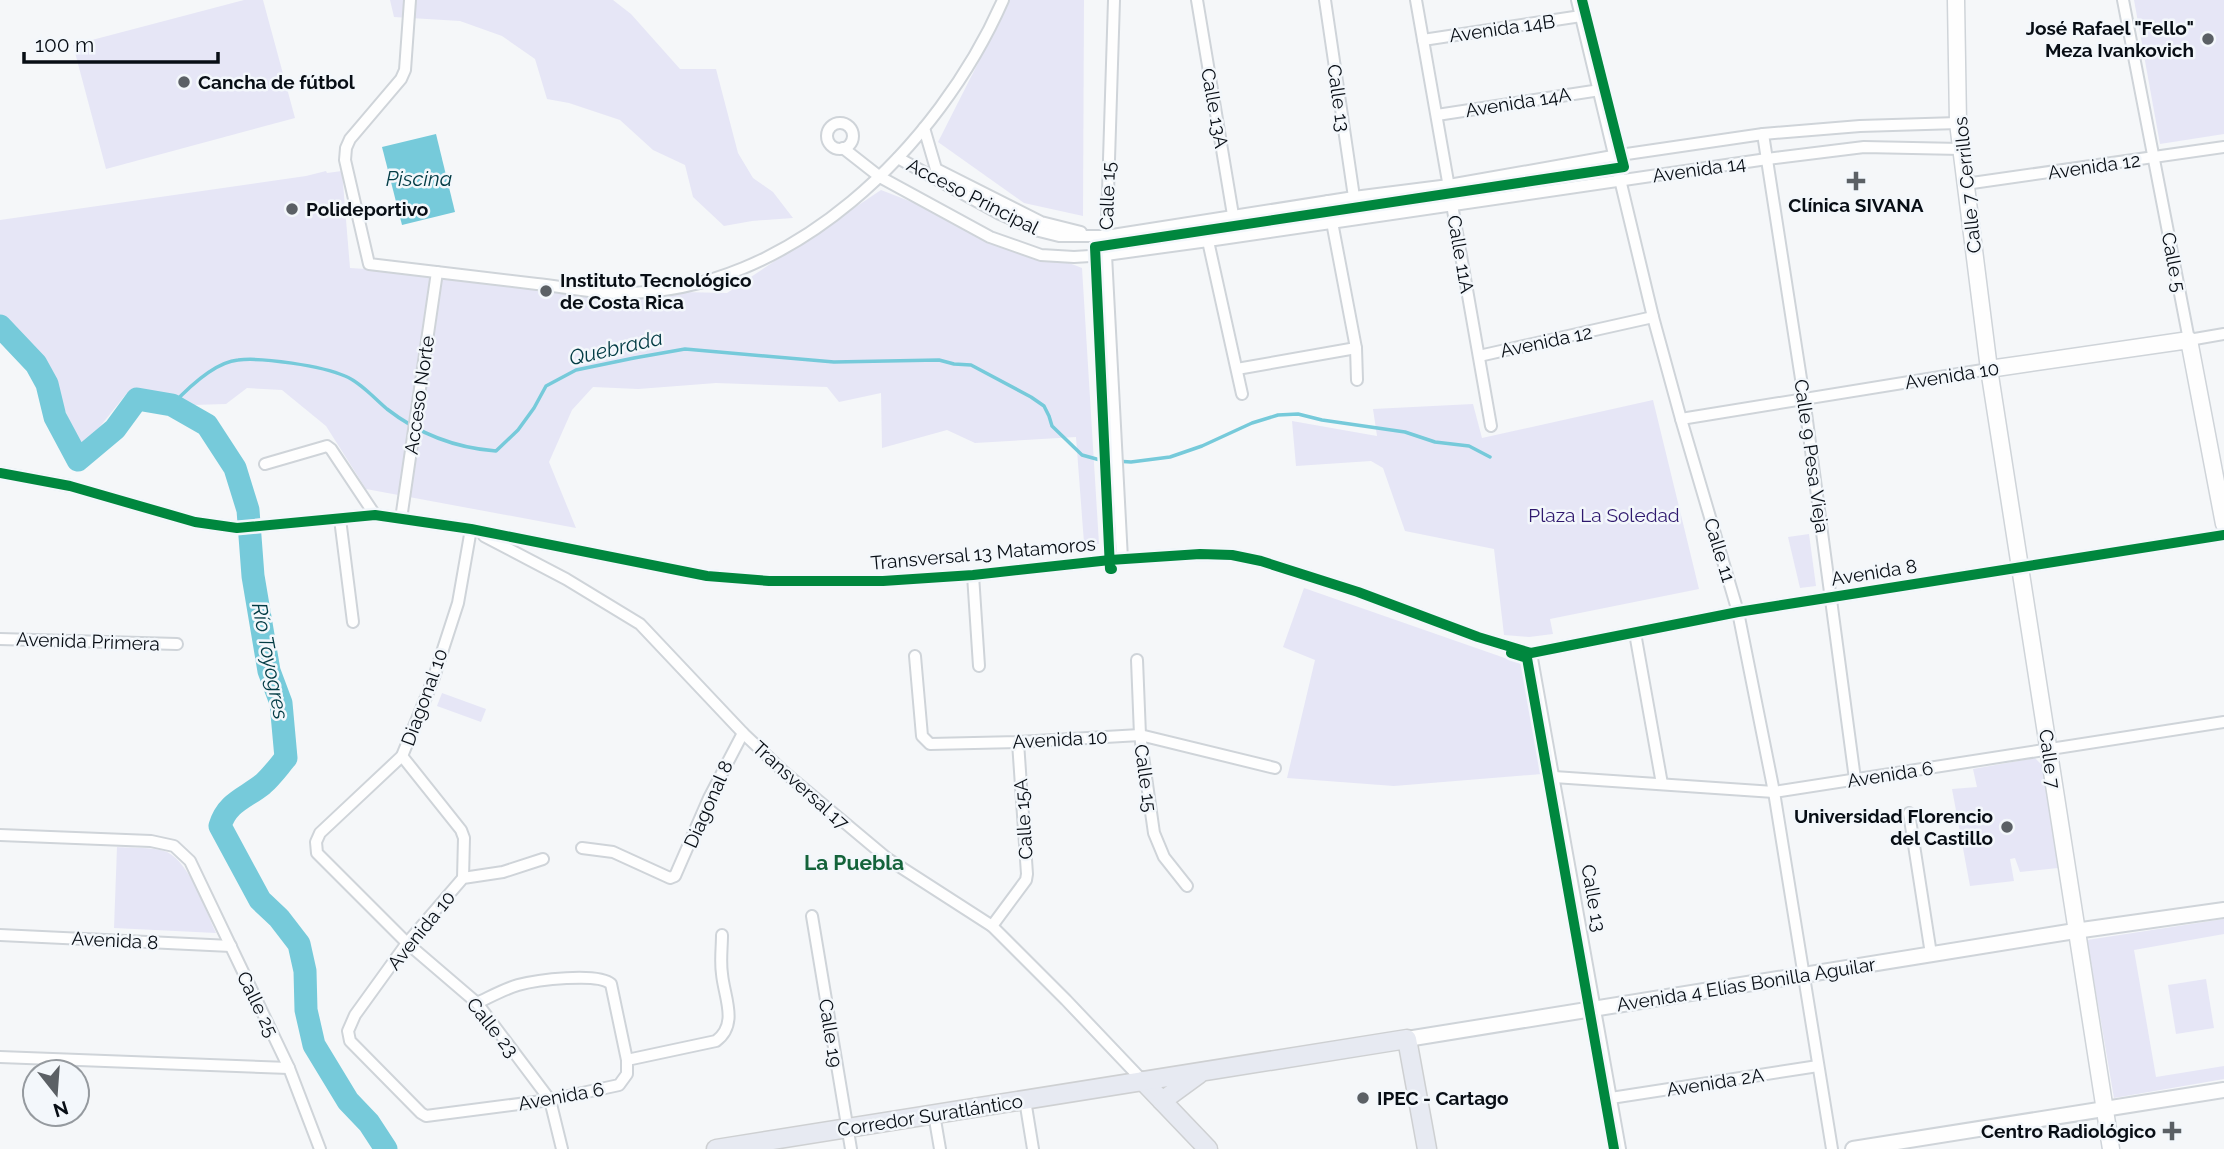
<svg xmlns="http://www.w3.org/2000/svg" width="2224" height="1149" viewBox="0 0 2224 1149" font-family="Raleway,sans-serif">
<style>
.green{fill:#e6e6f6}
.water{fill:#76cada}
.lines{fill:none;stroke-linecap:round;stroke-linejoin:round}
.stream{stroke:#76cada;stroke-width:3.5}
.river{stroke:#76cada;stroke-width:23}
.minor-casing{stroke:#cfd4d9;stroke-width:14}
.tertiary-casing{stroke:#cfd4d9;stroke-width:18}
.secondary-casing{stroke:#cfd4d9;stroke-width:19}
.primary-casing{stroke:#ced0d2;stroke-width:21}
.minor{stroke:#fefefe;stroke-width:10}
.tertiary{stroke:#fefefe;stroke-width:14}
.secondary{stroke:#fefefe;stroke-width:16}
.primary{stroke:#e7eaf2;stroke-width:18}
.cycleway-casing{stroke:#f3f7fb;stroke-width:15}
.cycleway{stroke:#00873e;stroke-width:10}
.poi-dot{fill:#5b6065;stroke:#f3f7fb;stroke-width:2.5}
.labels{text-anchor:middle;stroke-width:5;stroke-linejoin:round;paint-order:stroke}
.street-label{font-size:19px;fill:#080e15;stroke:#f3f7fb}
.poi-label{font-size:19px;font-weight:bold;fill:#080e15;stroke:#f3f7fb;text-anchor:start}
.park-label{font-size:19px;fill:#2f196e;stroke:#f3f7fb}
.water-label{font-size:21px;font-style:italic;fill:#023b44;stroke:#f3f7fb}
.neighbourhood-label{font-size:21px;font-weight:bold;fill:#14633a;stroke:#f3f7fb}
</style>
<rect width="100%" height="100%" fill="#f5f7f9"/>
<!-- green -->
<g class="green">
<polygon points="244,0 263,0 295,118 106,169 73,45"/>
<polygon points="390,0 613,0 631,14 680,69 716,69 738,153 753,178 773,192 793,218 752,221 724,226 693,197 685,165 653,150 620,120 569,103 547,99 535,59 502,36 460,21 394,17"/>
<polygon points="1010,0 1084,0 1083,216 1024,203 938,142"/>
<polygon points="2134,0 2224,0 2224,134 2160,144"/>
<polygon points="326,171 327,173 342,171 350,268 475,276 591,290 727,293 881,190 1082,268 1099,544 1084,543 1076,437 975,443 947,430 882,448 881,393 839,402 827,387 716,383 638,389 593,387 572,410 549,462 576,528 366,489 326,426 282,390 247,388 226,404 193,405 147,391 127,393 81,450 43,355 0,319 0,220 306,176"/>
<polygon points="1653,400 1699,589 1550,619 1553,634 1529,637 1504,635 1494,549 1405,531 1383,468 1371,461 1296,466 1292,421 1377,436 1373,409 1473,404 1482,438"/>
<polygon points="1809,534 1816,586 1800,588 1788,537"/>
<polygon points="1304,588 1522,664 1542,774 1394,786 1287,778 1315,660 1283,647"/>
<polygon points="442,693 486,709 481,722 437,706"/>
<polygon points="2035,758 2043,766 2057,842 2058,868 2020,872 2015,858 2010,859 2014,881 1970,886 1952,789 1977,787 1973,769"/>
<path d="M117 847C130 848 156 847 167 852 190 863 206 911 216 933L114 928Z"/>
<polygon points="2224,919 2224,934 2134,950 2156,1077 2224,1066 2224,1079 2114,1098 2087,940"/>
<polygon points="2206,979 2214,1028 2176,1034 2168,985"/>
</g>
<!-- water -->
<polygon class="water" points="436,134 455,212 402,225 382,147"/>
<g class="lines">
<!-- stream -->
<path class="stream" d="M172 405C187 389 215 362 238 360 262 357 322 366 345 376 360 382 374 398 387 409 419 434 456 448 496 451L518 430 534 408 546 386 576 370 634 358 685 349 834 362 939 360 954 364 971 365 1031 397 1044 406 1049 416 1052 426 1082 455 1100 460 1131 462 1170 457 1202 446 1252 423 1278 415 1298 414 1322 420 1405 432 1435 442 1469 446 1490 457"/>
<!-- river -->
<path class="river" d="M0 326 36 364 47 384 55 417 78 460 115 429 137 399 172 405 207 425 235 468 248 510 253 576 269 671 281 703 286 758C279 766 272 776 263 784 246 798 227 802 220 826L260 900 279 918 299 944 305 971 306 1010 314 1045 348 1101 369 1123 386 1149"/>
<defs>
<g id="minor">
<path d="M410 0 405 70 401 79 350 139 346 148 345 160 369 264C425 271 481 277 537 284 564 287 593 293 621 293 790 294 939 146 1003 0"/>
<polyline points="1114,0 1106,255 1122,559"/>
<polyline points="1197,0 1233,215"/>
<polyline points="1325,0 1354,197"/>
<polyline points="1416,0 1491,426"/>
<polyline points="1577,0 1653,317 1681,419 1738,612 1774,792 1832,1149"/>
<polyline points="2123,0 2189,340 2224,334"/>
<polyline points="1423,40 1581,16"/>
<polyline points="1437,115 1600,90"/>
<circle cx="840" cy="136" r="13"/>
<polyline points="924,128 936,169 1041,222 1081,232"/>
<polyline points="1763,134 1804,398 1855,779"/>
<polyline points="843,148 880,177 990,237 1041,255 1074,257 1106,255 1208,241 1767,159 1864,147 1961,149"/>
<polyline points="898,158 1000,214 1039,231 1059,236 1106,236 1354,197 1449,185 1613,156 1763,134 1860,126 1958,123"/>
<polyline points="1965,184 2224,147"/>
<polyline points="1328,201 1356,348 1357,380"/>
<polyline points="1208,241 1242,394"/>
<polyline points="1479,356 1653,317"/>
<polyline points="1237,369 1356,348"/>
<polyline points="1681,419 1989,369"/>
<polyline points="265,464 327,446 331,449 375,515"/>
<polyline points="0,473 70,486 195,522 237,528 375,515 471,529 707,576 769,581 883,581 973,575 1110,560 1200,554 1232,555 1261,561 1358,592 1478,637 1531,653 1738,612 2224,535"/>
<polyline points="340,519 353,622"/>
<polyline points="401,519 437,272"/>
<polyline points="471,529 458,603 433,680 402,756 320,833 316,842 317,853 407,943 477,1003 550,1100 562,1149"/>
<polyline points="484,536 566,579 640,624 743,733 783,771 888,859 992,926 1066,1000 1143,1081"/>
<polyline points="973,575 979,666"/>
<polyline points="1635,633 1662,784"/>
<polyline points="0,639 177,644"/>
<polyline points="1531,653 1620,1149"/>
<polyline points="915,656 922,736 930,744 1018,742 1140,735 1275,768"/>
<polyline points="1137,660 1140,735 1154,833 1164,857 1187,886"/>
<polyline points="402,756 461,830 464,838 463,878"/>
<polyline points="1554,777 1774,792 2224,722"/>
<polyline points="1909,813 1931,954"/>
<polyline points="0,835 151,841 174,846 190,861 289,1068 320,1149"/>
<polyline points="582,848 613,852 670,878 675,876 709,798 743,733"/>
<path d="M543 859 503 872 463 878 407 943 355 1015 348 1031 350 1041 421 1113 426 1116 550 1100 619 1085 627 1074V1060L716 1041C739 1024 724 997 722 974 720 961 722 948 722 935"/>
<polyline points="812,916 851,1149"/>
<polyline points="992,926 1026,880 1027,874 1018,742"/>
<polyline points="0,935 231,946"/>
<path d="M477 1003C490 997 504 989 518 985 536 980 598 972 611 984L627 1060"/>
<polyline points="0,1057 289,1068"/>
<polyline points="1611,1098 1818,1066"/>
<polyline points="1025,1100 1033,1149"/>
<polyline points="934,1114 940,1149"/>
</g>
<g id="tertiary">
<polyline points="1407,1039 2075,931 2224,910"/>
<polyline points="1853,1149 2224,1090"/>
</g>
<g id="secondary">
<polyline points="1956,0 1958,123 1989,369 2111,1149"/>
<polyline points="1989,369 2189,340 2224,524"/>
</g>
<g id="primary">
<polyline points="1143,1081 1208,1149"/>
<polyline points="1162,1101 1199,1074"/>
<polyline points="716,1149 1407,1039 1427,1149"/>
</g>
</defs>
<!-- minor casing -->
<use href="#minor" class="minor-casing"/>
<!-- tertiary casing -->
<use href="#tertiary" class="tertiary-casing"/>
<!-- secondary casing -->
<use href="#secondary" class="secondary-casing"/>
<!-- primary casing -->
<use href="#primary" class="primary-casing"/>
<!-- minor -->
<use href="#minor" class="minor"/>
<!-- tertiary -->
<use href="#tertiary" class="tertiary"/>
<!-- secondary -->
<use href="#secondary" class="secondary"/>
<!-- primary -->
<use href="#primary" class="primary"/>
<defs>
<g id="cycleway">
<polyline points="0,473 70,486 195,522 237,528 375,515 471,529 707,576 769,581 883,581 973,575 1110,560 1200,554 1232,555 1261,561 1358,592 1478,637 1531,653 1738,612 2224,535"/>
<polyline points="1112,569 1110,569 1095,247 1624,167 1582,0"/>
<polyline points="1511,653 1527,658 1614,1149"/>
</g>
</defs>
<!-- cycleway casing -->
<use href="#cycleway" class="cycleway-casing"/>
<!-- cycleway -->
<use href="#cycleway" class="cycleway"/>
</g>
<!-- markers -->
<g class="poi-dot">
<circle cx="2208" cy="39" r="7"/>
<circle cx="184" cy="82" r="7"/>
<path d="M1852.5 170.5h7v7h7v7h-7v7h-7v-7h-7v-7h7z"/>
<circle cx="292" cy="209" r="7"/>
<circle cx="546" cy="291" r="7"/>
<circle cx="2007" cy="827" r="7"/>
<circle cx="1363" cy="1098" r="7"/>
<path d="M2168.5 1120.5h7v7h7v7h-7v7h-7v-7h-7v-7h7z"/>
</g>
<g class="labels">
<!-- street labels -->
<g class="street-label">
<text transform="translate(1502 28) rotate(-8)" y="7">Avenida 14B</text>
<text transform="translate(1339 98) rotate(82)" y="7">Calle 13</text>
<text transform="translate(1518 102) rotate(-9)" y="7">Avenida 14A</text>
<text transform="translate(1215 108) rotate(80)" y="7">Calle 13A</text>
<text transform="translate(2094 166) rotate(-8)" y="7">Avenida 12</text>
<text transform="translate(1699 169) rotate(-8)" y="7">Avenida 14</text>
<text transform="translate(1967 185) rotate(-96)" y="7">Calle 7 Cerrillos</text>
<text transform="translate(973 196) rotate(27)" y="7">Acceso Principal</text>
<text transform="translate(1107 196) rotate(-88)" y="7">Calle 15</text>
<text transform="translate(1461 254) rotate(80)" y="7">Calle 11A</text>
<text transform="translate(2174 262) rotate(79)" y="7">Calle 5</text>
<text transform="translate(1546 341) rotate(-12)" y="7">Avenida 12</text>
<text transform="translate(1952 375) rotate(-9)" y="7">Avenida 10</text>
<text transform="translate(419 395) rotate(-82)" y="7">Acceso Norte</text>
<text transform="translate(1812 456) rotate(82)" y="7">Calle 9 Pesa Vieja</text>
<text transform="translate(1720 550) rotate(73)" y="7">Calle 11</text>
<text transform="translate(983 553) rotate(-5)" y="7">Transversal 13 Matamoros</text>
<text transform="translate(1874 572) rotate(-9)" y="7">Avenida 8</text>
<text transform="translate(88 641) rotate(2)" y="7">Avenida Primera</text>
<text transform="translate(424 697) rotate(-70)" y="7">Diagonal 10</text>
<text transform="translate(1060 739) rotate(-3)" y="7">Avenida 10</text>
<text transform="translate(2050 759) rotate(82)" y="7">Calle 7</text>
<text transform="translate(1890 774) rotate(-9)" y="7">Avenida 6</text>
<text transform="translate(1146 778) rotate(82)" y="7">Calle 15</text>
<text transform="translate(801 785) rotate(42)" y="7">Transversal 17</text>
<text transform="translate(708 804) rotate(-66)" y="7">Diagonal 8</text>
<text transform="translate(1023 819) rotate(-94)" y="7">Calle 15A</text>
<text transform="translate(1594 898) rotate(80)" y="7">Calle 13</text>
<text transform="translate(421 930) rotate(-51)" y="7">Avenida 10</text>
<text transform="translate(115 940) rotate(3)" y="7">Avenida 8</text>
<text transform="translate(1746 984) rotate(-9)" y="7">Avenida 4 Elías Bonilla Aguilar</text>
<text transform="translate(258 1004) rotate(64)" y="7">Calle 25</text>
<text transform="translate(493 1027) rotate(51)" y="7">Calle 23</text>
<text transform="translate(831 1033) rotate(81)" y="7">Calle 19</text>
<text transform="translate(1715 1082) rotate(-9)" y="7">Avenida 2A</text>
<text transform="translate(561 1096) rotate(-10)" y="7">Avenida 6</text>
<text transform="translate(930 1115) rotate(-9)" y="7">Corredor Suratlántico</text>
</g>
<!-- poi labels -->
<g class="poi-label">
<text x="2194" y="35" text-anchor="end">José Rafael "Fello"<tspan x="2194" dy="22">Meza Ivankovich</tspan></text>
<text x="198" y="89">Cancha de fútbol</text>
<text x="1856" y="212" text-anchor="middle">Clínica SIVANA</text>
<text x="306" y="216">Polideportivo</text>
<text x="560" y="287">Instituto Tecnológico<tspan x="560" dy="22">de Costa Rica</tspan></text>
<text x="1993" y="823" text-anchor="end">Universidad Florencio<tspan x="1993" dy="22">del Castillo</tspan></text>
<text x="1377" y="1105">IPEC - Cartago</text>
<text x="2156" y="1138" text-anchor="end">Centro Radiológico</text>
</g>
<!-- park labels -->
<g class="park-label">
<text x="1604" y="522">Plaza La Soledad</text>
</g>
<!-- water labels -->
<g class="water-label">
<text x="419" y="186">Piscina</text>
<text transform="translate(616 348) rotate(-13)" y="7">Quebrada</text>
<text transform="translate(270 661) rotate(79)" y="7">Río Toyogres</text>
</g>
<!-- neighbourhood labels -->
<g class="neighbourhood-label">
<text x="854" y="870">La Puebla</text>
</g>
</g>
<!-- north arrow -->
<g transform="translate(56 1093) rotate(163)"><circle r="33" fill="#f3f7fb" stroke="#959a9f" stroke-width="2"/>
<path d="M0-5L12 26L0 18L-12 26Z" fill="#5b6065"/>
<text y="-10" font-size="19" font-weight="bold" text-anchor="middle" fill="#080e15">N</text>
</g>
<!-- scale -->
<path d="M24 52v10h194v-10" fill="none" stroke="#080e15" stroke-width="3.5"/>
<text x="35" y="52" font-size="21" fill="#080e15" stroke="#f3f7fb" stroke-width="5" paint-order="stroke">100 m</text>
</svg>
